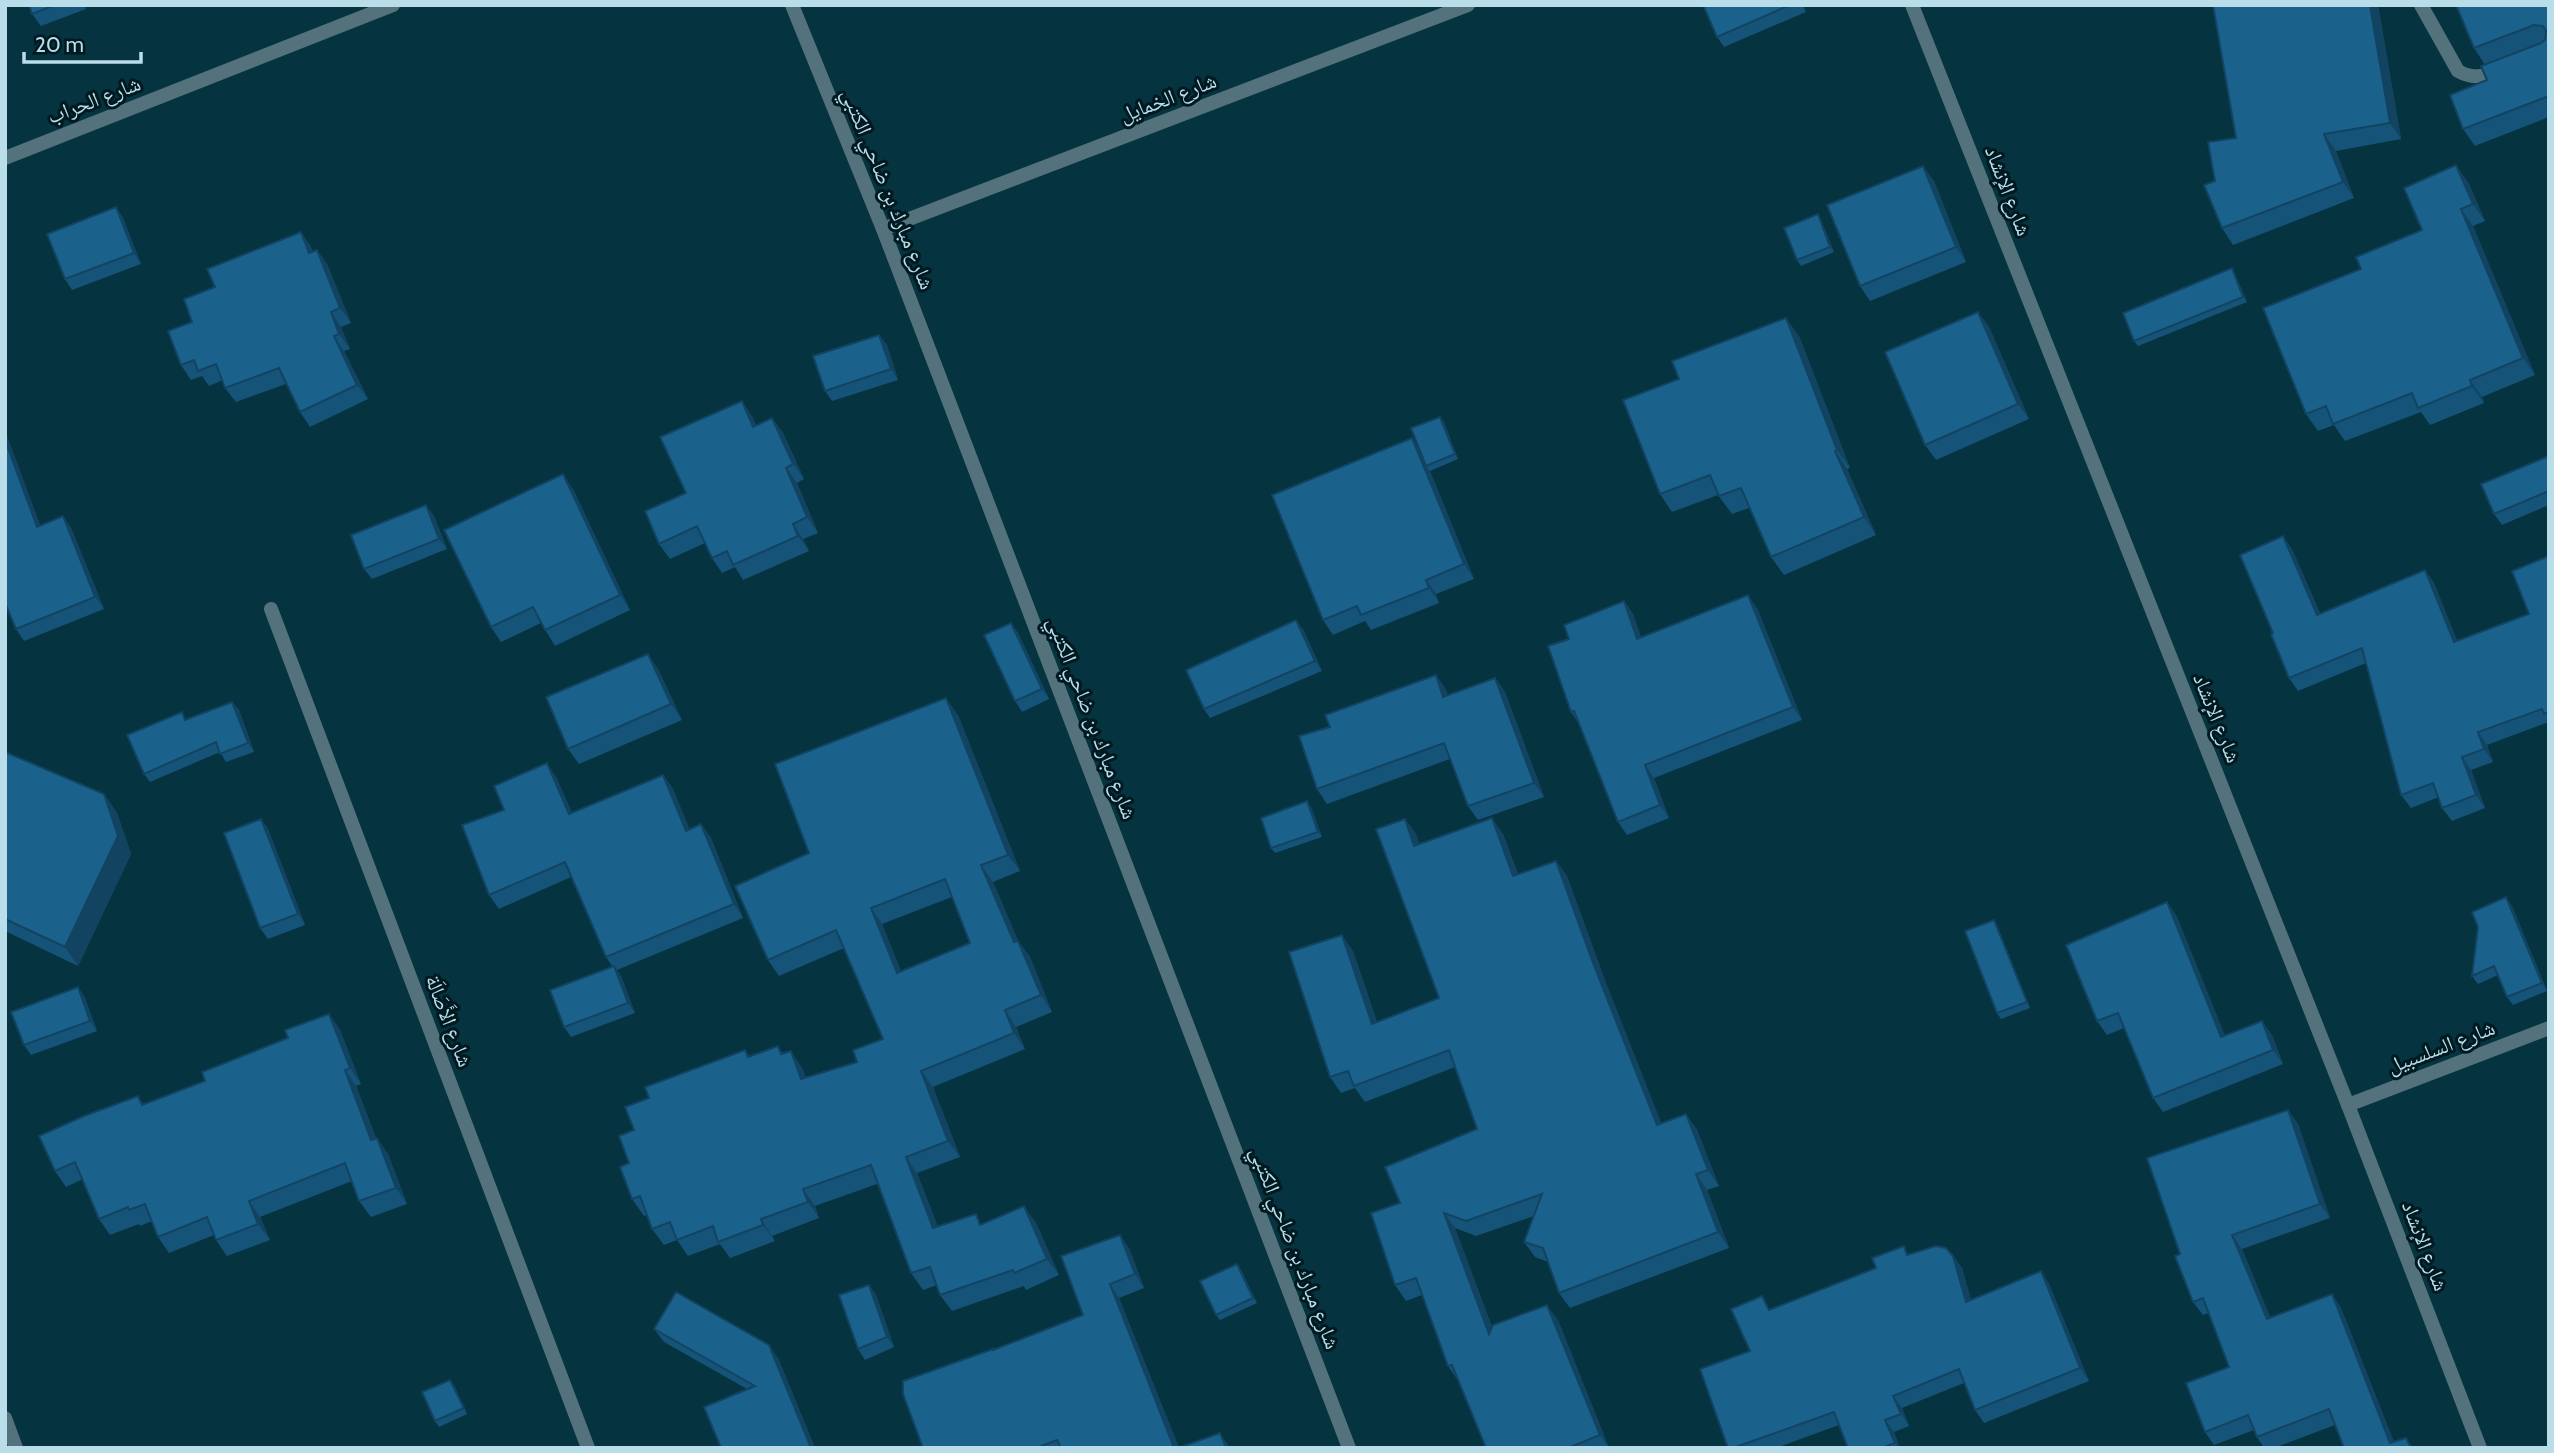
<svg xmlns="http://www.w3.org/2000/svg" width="2554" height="1453" viewBox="0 0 2554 1453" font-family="Cabin,'Noto Naskh Arabic',sans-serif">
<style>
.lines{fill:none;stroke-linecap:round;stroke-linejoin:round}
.street{stroke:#54727c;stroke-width:14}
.wall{fill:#165378;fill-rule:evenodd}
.shaded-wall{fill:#124462}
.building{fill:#1a618c;stroke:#124462;stroke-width:2;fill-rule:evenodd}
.labels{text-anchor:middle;stroke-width:6;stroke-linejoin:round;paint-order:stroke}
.street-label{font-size:21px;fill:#b9deea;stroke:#011920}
</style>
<rect width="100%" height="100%" fill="#05333f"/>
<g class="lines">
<!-- street -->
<g class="street">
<polyline points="792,5 883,229 1349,1448"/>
<polyline points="1912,5 2348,1105 2480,1448"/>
<path d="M2421 5 2458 71C2474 80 2484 76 2500 70"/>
<polyline points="5,158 393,5"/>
<polyline points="883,229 1468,5"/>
<polyline points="271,609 588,1448"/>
<polyline points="2348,1105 2549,1028"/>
<polyline points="5,1418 16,1448"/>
</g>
</g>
<!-- wall -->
<g class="wall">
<polygon points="29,5 84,5 86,9 41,26 32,14"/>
<polygon points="1703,5 1803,5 1806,12 1724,47 1717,37"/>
<polygon points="2213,5 2378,5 2401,139 2336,151 2354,198 2233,245 2222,228 2215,181 2236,138"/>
<polygon points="2549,5 2549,117 2475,146 2463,129 2487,80 2485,65 2474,48"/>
<polygon points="1934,181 1966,262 1870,301 1860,286"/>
<polygon points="2468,182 2485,221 2473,226 2535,375 2482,397 2484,403 2430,425 2421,412 2345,441 2334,425 2318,431 2306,414 2361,269 2422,230"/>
<polygon points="116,207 123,218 141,264 72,290 65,279"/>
<polygon points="1818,214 1821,220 1834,252 1801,266 1797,260"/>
<polygon points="301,232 311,247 313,252 317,250 327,264 351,323 341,327 350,349 344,351 368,399 310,427 300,412 286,384 236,402 225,388 223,380 209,386 202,376 191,380 181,365 192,322 215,287"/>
<polygon points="2235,274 2247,302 2138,346 2134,341"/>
<polygon points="1978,312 1989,327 2029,419 1936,460 1925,445"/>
<polygon points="879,335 887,345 898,380 832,401 825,391"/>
<polygon points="1799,336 1850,468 1847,469 1876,535 1784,575 1771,557 1749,508 1732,514 1718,495 1672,512 1660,494"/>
<polygon points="752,416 756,425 772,418 783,433 804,479 797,483 818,533 803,539 809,551 743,580 735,567 722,573 712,558 705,543 670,559 659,544 686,493"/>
<polygon points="1440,417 1444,422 1458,459 1430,471 1474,579 1436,594 1439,603 1371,630 1365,621 1333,635 1323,620 1419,448"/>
<polygon points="2549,456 2549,505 2502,525 2494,514"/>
<polygon points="573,489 630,610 555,646 541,623 501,642 491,627"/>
<polygon points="63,516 71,528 104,609 24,641 16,629 40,525"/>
<polygon points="434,516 447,549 372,579 364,569"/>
<polygon points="2292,549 2320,613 2425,570 2434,583 2457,641 2529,614 2549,556 2549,722 2487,745 2493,762 2471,770 2485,808 2452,821 2442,808 2439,797 2411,808 2401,795 2366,663 2298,691 2289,678 2273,633"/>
<polygon points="1624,601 1633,614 1641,637 1757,608 1802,720 1654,778 1669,818 1627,835 1618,822 1580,725 1571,712 1569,639"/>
<polygon points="1011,623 1018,633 1049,699 1022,712 1015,701"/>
<polygon points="1303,629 1322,671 1210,718 1204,709"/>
<polygon points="658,669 682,720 579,764 568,749"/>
<polygon points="1495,678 1505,692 1544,797 1478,820 1468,806 1450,759 1327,804 1317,789 1330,727 1446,689 1447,695"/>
<polygon points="232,702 239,710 254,752 226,762 220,752 150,782 144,774 187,719"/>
<path d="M958 715 1020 871 993 882 1018 941 1030 957 1052 1012 1016 1027 1025 1049 933 1087 960 1157 917 1173 938 1227 983 1224 1036 1223 1059 1275 1026 1290 1024 1286 952 1311 940 1295 937 1285 923 1290 911 1273 877 1184 815 1206 819 1218 772 1236 775 1241 730 1258 720 1244 688 1256 677 1240 664 1245 652 1229 647 1215 644 1216 632 1199 629 1163 634 1130 649 1098 745 1050 750 1057 778 1046 783 1054 802 1068 806 1078 857 1062 883 1039 844 948 779 976 768 960 809 853ZM952 897 970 943 901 972 882 924Z"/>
<polygon points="5,752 104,794 117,813 131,854 78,966 5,931"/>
<polygon points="663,775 673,789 689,829 701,824 711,838 743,918 617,970 621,976 635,1013 571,1037 564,1027 612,966 606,957 571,877 499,909 489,895 504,810 556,777 572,813"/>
<polygon points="1311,807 1322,837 1275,853 1271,848"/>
<polygon points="261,819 268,829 305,925 268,939 260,928"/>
<polygon points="1405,819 1416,834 1419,844 1503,834 1518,874 1556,861 1567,876 1604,978 1661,1123 1686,1114 1697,1130 1719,1186 1707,1190 1729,1248 1570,1308 1559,1293 1548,1262 1535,1257 1524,1242 1534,1216 1476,1236 1455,1228 1492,1327 1558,1320 1609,1448 1486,1448 1459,1382 1448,1366 1422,1295 1406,1301 1395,1285 1400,1203 1477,1129 1455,1067 1365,1102 1355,1088 1341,1093 1330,1077 1353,951 1377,1022 1439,998"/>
<polygon points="2167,902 2177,917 2225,1036 2272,1035 2283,1064 2163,1112 2153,1098 2124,1028 2107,1035 2097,1021"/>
<polygon points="2512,906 2547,991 2513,1005 2507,997 2498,975 2478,984 2472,976"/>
<polygon points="1994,920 1997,925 2030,1008 2001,1019 1997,1013"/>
<polygon points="78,987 85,998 97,1031 31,1055 24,1045"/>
<polygon points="329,1014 340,1030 361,1084 356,1086 376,1138 388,1154 407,1204 371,1217 359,1201 352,1181 260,1217 270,1240 227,1256 216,1240 214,1235 169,1253 158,1237 152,1221 140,1226 139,1224 110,1235 99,1219 83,1179 66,1187 55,1171 138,1096 144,1105 205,1081 288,1038"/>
<polygon points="2288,1110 2298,1124 2330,1218 2242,1249 2270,1318 2332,1294 2341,1308 2394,1442 2406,1438 2413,1448 2344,1448 2335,1425 2274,1448 2264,1448 2257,1437 2254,1430 2214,1445 2205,1432 2186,1383 2229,1367 2209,1313 2203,1315 2193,1302 2175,1256 2180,1254 2147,1158"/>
<polygon points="1129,1248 1144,1288 1119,1298 1179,1448 1230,1448 923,1448 1083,1315"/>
<polygon points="1909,1254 1953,1256 1962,1268 1971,1300 2041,1271 2049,1284 2089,1381 1984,1423 1975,1410 1964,1383 1902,1408 1909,1426 1894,1432 1900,1448 1848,1448 1839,1425 1776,1448 1728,1448 1750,1351 1772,1309"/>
<polygon points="1237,1264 1241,1270 1257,1303 1220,1320 1216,1315"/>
<polygon points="869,1285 876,1295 894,1347 865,1360 858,1349"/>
<polygon points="654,1329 778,1358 815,1448 721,1448 747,1389 664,1342"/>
<polygon points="454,1385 467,1414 439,1427 435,1421"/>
</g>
<!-- shaded-wall -->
<g class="shaded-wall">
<polygon points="2370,5 2378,5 2401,139 2390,123"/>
<polygon points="2324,134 2336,151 2354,198 2343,182"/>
<polygon points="2456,165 2468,182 2485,221 2473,204"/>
<polygon points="1923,166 1934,181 1966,262 1956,247"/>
<polygon points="116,207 123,218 141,264 134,253"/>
<polygon points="2461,209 2473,226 2535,375 2523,358"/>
<polygon points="1818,214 1821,220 1834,252 1830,247"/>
<polygon points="301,232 311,247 320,268 309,253"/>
<polygon points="317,250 327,264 351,323 340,308"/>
<polygon points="2232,268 2235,274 2247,302 2243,297"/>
<polygon points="331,312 341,327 350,349 339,334"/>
<polygon points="1978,312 1989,327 2029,419 2018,404"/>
<polygon points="1786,318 1799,336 1850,468 1837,450"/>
<polygon points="879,335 887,345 898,380 891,369"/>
<polygon points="334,336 344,351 368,399 357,385"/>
<polygon points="2470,380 2482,397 2484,403 2472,386"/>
<polygon points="742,401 752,416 764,442 753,427"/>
<polygon points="1440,417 1444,422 1458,459 1455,454"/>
<polygon points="772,418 783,433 804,479 793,464"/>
<polygon points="5,430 45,538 37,527 5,440"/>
<polygon points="1412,438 1422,452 1426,466 1430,471 1474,579 1464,564"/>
<polygon points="1835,451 1847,469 1876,535 1864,517"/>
<polygon points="786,468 797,483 818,533 807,517"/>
<polygon points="563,474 573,489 630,610 620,595"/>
<polygon points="426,505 434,516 447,549 439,539"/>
<polygon points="63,516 71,528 104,609 95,597"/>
<polygon points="793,524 803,539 809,551 798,536"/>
<polygon points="2283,536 2292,549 2326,627 2317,615"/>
<polygon points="2425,570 2434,583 2463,655 2454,642"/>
<polygon points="1426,580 1436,594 1439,603 1429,588"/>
<polygon points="1748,595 1757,608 1802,720 1793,707"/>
<polygon points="1624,601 1633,614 1646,652 1637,639"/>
<polygon points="1296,620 1303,629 1322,671 1315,661"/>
<polygon points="1011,623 1018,633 1049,699 1042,689"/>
<polygon points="648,654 658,669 682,720 671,704"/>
<polygon points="1436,675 1446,689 1453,711 1443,697"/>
<polygon points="1495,678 1505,692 1544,797 1534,783"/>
<polygon points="946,698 958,715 1020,871 1008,855"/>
<polygon points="232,702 239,710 254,752 248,743"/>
<polygon points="2478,732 2487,745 2493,762 2484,749"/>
<polygon points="2462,757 2471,770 2485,808 2476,795"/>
<polygon points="547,763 556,777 579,828 569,814"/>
<polygon points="1645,765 1654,778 1669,818 1660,805"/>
<polygon points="663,775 673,789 696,844 686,831"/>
<polygon points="104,794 117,813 131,854 78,966 65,947"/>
<polygon points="1307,801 1311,807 1322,837 1318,832"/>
<polygon points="1492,818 1503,834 1524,892 1513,876"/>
<polygon points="261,819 268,829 305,925 298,914"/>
<polygon points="1405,819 1416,834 1425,861 1414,846"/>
<polygon points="701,824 711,838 743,918 734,904"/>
<polygon points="1556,861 1567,876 1604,978 1668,1140 1657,1125 1593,963"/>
<polygon points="981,865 993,882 1026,959 1018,941 1030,957 1052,1012 1041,995 1014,942"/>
<polygon points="2506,897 2512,906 2547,991 2542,983"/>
<polygon points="2167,902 2177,917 2231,1051 2221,1037"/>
<polygon points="871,908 882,924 909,990 897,973"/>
<polygon points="1994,920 1997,925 2030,1008 2027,1002"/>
<polygon points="1342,935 1353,951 1382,1039 1372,1024"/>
<polygon points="614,966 621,976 635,1013 628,1003"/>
<polygon points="78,987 85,998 97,1031 90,1021"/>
<polygon points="1005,1010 1016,1027 1025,1049 1014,1033"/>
<polygon points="329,1014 340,1030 361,1084 350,1068"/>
<polygon points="2262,1021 2272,1035 2283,1064 2273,1050"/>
<polygon points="791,1051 802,1068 813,1095 801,1079"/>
<polygon points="345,1070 356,1086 382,1156 371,1140"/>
<polygon points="921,1071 933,1087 960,1157 948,1141"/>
<polygon points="2288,1110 2298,1124 2330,1218 2320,1204"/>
<polygon points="1686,1114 1697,1130 1719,1186 1708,1170"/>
<polygon points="377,1138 388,1154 407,1204 396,1188"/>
<polygon points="906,1157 917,1173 945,1245 933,1228"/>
<polygon points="1696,1174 1707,1190 1729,1248 1718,1232"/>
<polygon points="803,1189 815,1206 819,1218 808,1202"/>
<polygon points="249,1201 260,1217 270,1240 258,1224"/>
<polygon points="1024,1206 1036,1223 1059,1275 1047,1259"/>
<polygon points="1444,1213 1455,1228 1500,1349 1489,1334"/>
<polygon points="761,1219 772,1236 775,1241 763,1225"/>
<polygon points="1120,1235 1129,1248 1144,1288 1135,1274"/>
<polygon points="2232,1235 2242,1249 2277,1333 2267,1319"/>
<polygon points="1953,1256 1962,1268 1975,1314 1966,1302"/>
<polygon points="1237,1264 1241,1270 1257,1303 1253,1298"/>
<polygon points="2041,1271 2049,1284 2089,1381 2080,1368"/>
<polygon points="1110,1284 1119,1298 1179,1448 1174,1448"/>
<polygon points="869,1285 876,1295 894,1347 887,1337"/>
<polygon points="2332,1294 2341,1308 2396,1448 2390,1443"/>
<polygon points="1547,1305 1558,1320 1609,1448 1600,1435"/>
<polygon points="769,1345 778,1358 815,1448 811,1448"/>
<polygon points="450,1380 454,1385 467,1414"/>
<polygon points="1893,1396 1902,1408 1909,1426 1901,1414"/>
<polygon points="1885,1420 1894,1432 1900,1448 1898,1448 1895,1443"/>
<polygon points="1220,1433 1230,1448 1226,1448"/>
</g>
<!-- building -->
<g class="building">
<polygon points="29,5 55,5 32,14"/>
<polygon points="1703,5 1790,5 1717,37"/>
<polygon points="2213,5 2370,5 2390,123 2324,134 2343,182 2222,228 2204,185 2215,181 2208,142 2236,138"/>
<polygon points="2456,5 2549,5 2549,96 2463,129 2450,95 2487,80 2481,66 2541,43 2545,40 2546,31 2543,26 2534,25 2474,48"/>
<polygon points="2456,165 2473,204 2461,209 2523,358 2470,380 2472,386 2418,408 2412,393 2333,424 2326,406 2306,414 2263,308 2361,269 2356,257 2422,230 2404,188"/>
<polygon points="1923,166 1956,247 1860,286 1827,205"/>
<polygon points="116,207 134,253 65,279 47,234"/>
<polygon points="1818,214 1830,247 1797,260 1784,228"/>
<polygon points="301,232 309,253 317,250 340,308 331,312 339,334 334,336 357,385 300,412 279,368 225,388 216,364 198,371 194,360 181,365 168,331 192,322 184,299 215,287 207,269"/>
<polygon points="2232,268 2243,297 2134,341 2123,313"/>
<polygon points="1978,312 2018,404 1925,445 1885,352"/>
<polygon points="1786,318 1837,450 1835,451 1864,517 1771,557 1741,488 1719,496 1710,475 1660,494 1623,400 1679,379 1672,361"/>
<polygon points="879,335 891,369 825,391 813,356"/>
<polygon points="742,401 753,427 772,418 793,464 786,468 807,517 793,524 798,536 733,565 727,551 712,558 697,526 659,544 645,511 686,493 660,437"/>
<polygon points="1440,417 1455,454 1426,466 1411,428"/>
<polygon points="1412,438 1464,564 1426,580 1429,588 1361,615 1357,606 1323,620 1272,495"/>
<polygon points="5,440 37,527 63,516 95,597 16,629 5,603"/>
<polygon points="2549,456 2549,491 2494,514 2481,484"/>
<polygon points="563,474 620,595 545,630 533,607 491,627 444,530"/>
<polygon points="426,505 439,539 364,569 351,535"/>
<polygon points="2283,536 2317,615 2425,570 2454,642 2529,614 2512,571 2549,556 2549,712 2544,714 2542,709 2478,732 2484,749 2462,757 2476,795 2442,808 2433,783 2401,795 2362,648 2289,678 2271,634 2273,633 2240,555"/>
<polygon points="1748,595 1793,707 1645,765 1660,805 1618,822 1574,711 1571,712 1548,646 1569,639 1564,625 1624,601 1637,639"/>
<polygon points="1296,620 1315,661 1204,709 1186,670"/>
<polygon points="1011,623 1042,689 1015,701 984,635"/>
<polygon points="648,654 671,704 568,749 546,697"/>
<polygon points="1436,675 1443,697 1495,678 1534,783 1468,806 1444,743 1317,789 1299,736 1330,727 1325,715"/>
<path d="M946 698 1008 855 981 865 1014 942 1018 941 1041 995 1005 1010 1014 1033 921 1071 948 1141 906 1157 933 1228 976 1214 980 1225 1024 1206 1047 1259 1014 1273 1013 1270 940 1295 930 1267 911 1273 871 1165 803 1189 808 1202 761 1219 763 1225 718 1242 713 1226 677 1240 670 1222 652 1229 640 1196 632 1199 620 1167 629 1163 619 1136 634 1130 625 1107 649 1098 645 1087 745 1050 748 1057 778 1046 781 1054 791 1051 801 1079 857 1062 853 1050 883 1039 836 930 768 960 735 886 809 853 775 764ZM945 879 970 943 897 973 871 908Z"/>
<polygon points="232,702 248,743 220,754 216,742 144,774 127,735 182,712 185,720"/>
<polygon points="5,752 104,794 118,836 65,947 5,919"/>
<polygon points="547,763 569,814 663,775 686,831 701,824 734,904 606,957 565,862 489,895 462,825 504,810 494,786"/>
<polygon points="1307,801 1318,832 1271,848 1261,818"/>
<polygon points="1492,818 1513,876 1556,861 1593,963 1657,1125 1686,1114 1708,1170 1696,1174 1718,1232 1559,1293 1543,1248 1524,1242 1542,1194 1466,1221 1444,1213 1489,1334 1493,1325 1547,1305 1600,1435 1568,1448 1486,1448 1452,1365 1448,1366 1416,1278 1395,1285 1371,1213 1400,1203 1385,1167 1477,1129 1449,1050 1354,1086 1348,1071 1330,1077 1289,952 1342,935 1372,1024 1439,998 1376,829 1405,819 1414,846"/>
<polygon points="261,819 298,914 260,928 224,833"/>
<polygon points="2506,897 2542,983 2507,997 2494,966 2472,976 2478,927 2472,912"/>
<polygon points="2167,902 2221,1037 2262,1021 2273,1050 2153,1098 2118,1013 2097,1021 2066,945"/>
<polygon points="1994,920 2027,1002 1997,1013 1965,931"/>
<polygon points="614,966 628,1003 564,1027 550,990"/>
<polygon points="78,987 90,1021 24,1045 11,1012"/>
<polygon points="329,1014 350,1068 345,1070 371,1140 377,1138 396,1188 359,1201 345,1163 249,1201 258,1224 216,1240 207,1217 158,1237 145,1204 129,1210 128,1207 99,1219 75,1162 55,1171 39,1136 84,1116 138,1096 142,1105 205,1081 202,1072 288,1038 285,1030"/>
<polygon points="2288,1110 2320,1204 2232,1235 2267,1319 2332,1294 2390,1443 2406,1438 2411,1448 2344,1448 2329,1409 2257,1437 2248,1415 2205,1432 2186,1383 2229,1367 2203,1298 2193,1302 2175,1256 2180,1254 2147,1158"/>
<polygon points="1120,1235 1135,1274 1110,1284 1174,1448 1061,1448 1057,1440 1036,1448 923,1448 903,1394 903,1381 993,1349 993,1350 1083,1315 1061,1256"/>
<polygon points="1904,1246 1907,1255 1936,1246 1946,1248 1953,1256 1966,1302 2041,1271 2080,1368 1975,1410 1959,1369 1893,1396 1901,1414 1885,1420 1895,1443 1882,1448 1848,1448 1834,1412 1733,1448 1728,1448 1700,1369 1750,1351 1731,1309 1762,1296 1769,1310 1876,1268 1872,1258"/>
<polygon points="1237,1264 1253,1298 1216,1315 1200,1281"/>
<polygon points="869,1285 887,1337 858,1349 839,1295"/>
<polygon points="676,1292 769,1345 811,1448 721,1448 704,1407 755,1386 654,1329"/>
<polygon points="450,1380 464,1408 435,1421 422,1392"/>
<polygon points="1220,1433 1226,1448 1178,1448"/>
</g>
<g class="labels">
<!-- street labels -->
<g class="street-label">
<text transform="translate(1168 98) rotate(-21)" y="7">شارع الخمايل</text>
<text transform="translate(94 100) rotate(-21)" y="7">شارع الحراب</text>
<text transform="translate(888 189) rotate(68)" y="7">شارع مبارك بن ضاحي الكتبي</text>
<text transform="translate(2008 191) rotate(69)" y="7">شارع الإنشاد</text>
<text transform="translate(1092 718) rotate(69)" y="7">شارع مبارك بن ضاحي الكتبي</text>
<text transform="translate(2217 718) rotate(68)" y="7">شارع الإنشاد</text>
<text transform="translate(449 1021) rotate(69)" y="7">شارع الأَصَالَة</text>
<text transform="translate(2441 1047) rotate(-21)" y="7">شارع السلسبيل</text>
<text transform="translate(2425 1246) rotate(69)" y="7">شارع الإنشاد</text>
<text transform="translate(1295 1248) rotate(69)" y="7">شارع مبارك بن ضاحي الكتبي</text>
</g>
</g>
<!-- border -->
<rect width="2554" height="1453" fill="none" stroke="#b9deea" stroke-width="14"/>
<!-- scale -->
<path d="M24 52v10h117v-10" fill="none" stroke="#b9deea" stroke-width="3.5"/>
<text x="35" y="52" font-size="21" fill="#b9deea" stroke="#011920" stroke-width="5" paint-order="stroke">20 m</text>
</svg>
